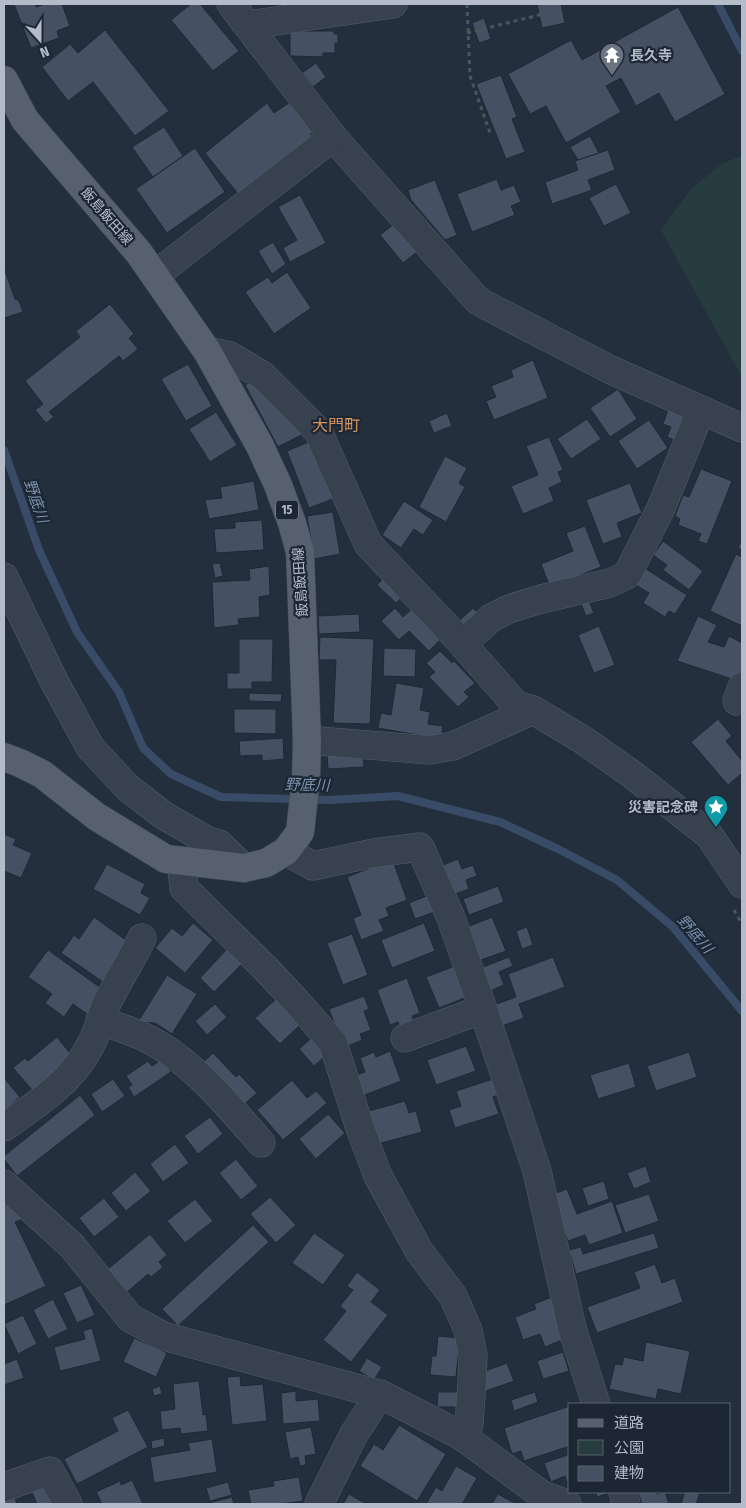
<svg xmlns="http://www.w3.org/2000/svg" width="746" height="1508" viewBox="0 0 746 1508" font-family="'Fira Sans Condensed','Noto Sans JP',sans-serif">
<style>
.green{fill:#263c3f}
.lines{fill:none;stroke-linecap:round;stroke-linejoin:round}
.stream{stroke:#394c67;stroke-width:8}
.building{fill:#455162;stroke:#1f2835}
.minor-casing{stroke:#565f6c;stroke-width:29}
.major-casing{stroke:#414a57;stroke-width:29}
.path{stroke:#44595c;stroke-width:3;stroke-dasharray:4 4;stroke-linecap:butt}
.minor{stroke:#38414e;stroke-width:28}
.major{stroke:#56606e;stroke-width:28}
.labels{text-anchor:middle;stroke-width:4.5;stroke-linejoin:round;paint-order:stroke}
.shield{fill:#1d2633;stroke:#878f9c;stroke-width:1}
.shield-label{font-size:12px;font-weight:bold;fill:#b4bcc9}
.poi-label{font-size:14px;font-weight:bold;fill:#b4bcc9;stroke:#1d2633;text-anchor:start}
.street-label{font-size:14px;fill:#b4bcc9;stroke:#1d2633}
.water-label{font-size:15px;font-style:italic;fill:#7c92b1;stroke:#1d2633}
.quarter-label{font-size:16px;fill:#d59563;stroke:#1d2633}
</style>
<rect width="100%" height="100%" fill="#242f3e"/>
<!-- green -->
<polygon class="green" points="742,156 742,377 661,230 691,189 723,163"/>
<g class="lines">
<!-- stream -->
<g class="stream">
<polyline points="718,4 742,51"/>
<polyline points="4,450 39,550 77,632 119,692 143,748 171,774 221,797 331,800 398,796 500,822 558,849 617,880 673,927 742,1011"/>
</g>
</g>
<!-- building -->
<g class="building">
<polygon points="14,4 35,4 36,7 45,4 62,4 70,26 57,31 59,38 31,48"/>
<polygon points="191,4 200,4 239,51 213,71 171,20"/>
<polygon points="537,4 561,4 565,23 542,28"/>
<polygon points="678,7 725,94 675,122 659,93 636,106 621,78 606,86 621,112 566,143 546,106 530,114 508,74 571,40 582,60"/>
<polygon points="484,18 491,39 479,43 472,23"/>
<polygon points="105,30 169,111 135,136 93,82 68,101 42,67 70,44 78,53"/>
<polygon points="290,31 334,31 334,34 338,34 338,43 335,43 335,53 323,53 323,57 290,56"/>
<polygon points="316,63 326,77 313,87 302,73"/>
<polygon points="501,75 517,117 512,119 525,152 506,159 476,84"/>
<polygon points="267,103 274,113 289,103 312,131 309,144 239,195 205,153"/>
<polygon points="164,127 183,156 153,177 132,147"/>
<polygon points="590,136 599,153 578,160 570,147"/>
<polygon points="195,148 225,192 167,233 136,189"/>
<polygon points="608,150 615,170 588,180 592,190 552,204 545,182 578,170 575,161"/>
<polygon points="497,179 501,190 514,185 521,202 511,206 515,215 472,232 457,194"/>
<polygon points="435,180 457,235 445,240 411,200 408,190"/>
<polygon points="616,184 631,213 604,226 589,198"/>
<polygon points="300,195 326,243 290,262 283,248 297,240 278,207"/>
<polygon points="394,224 417,252 403,263 380,235"/>
<polygon points="273,242 286,264 272,274 258,251"/>
<polygon points="4,268 15,299 19,301 23,312 4,318"/>
<polygon points="287,272 311,308 274,334 245,292 268,277 272,283"/>
<polygon points="110,304 134,334 129,338 138,349 123,361 119,356 49,412 54,417 46,423 35,410 43,404 25,381 80,337 76,331"/>
<polygon points="533,360 548,398 494,420 486,401 496,397 491,386 513,377 511,370"/>
<polygon points="188,364 212,406 186,421 161,379"/>
<polygon points="254,380 307,432 278,447 245,385"/>
<polygon points="618,389 637,419 610,437 590,408"/>
<polygon points="668,410 688,418 679,442 667,437 671,427 663,424"/>
<polygon points="216,412 237,445 210,462 189,429"/>
<polygon points="447,413 452,426 434,433 429,421"/>
<polygon points="587,419 601,439 571,459 557,439"/>
<polygon points="649,420 668,448 637,469 618,441"/>
<polygon points="549,437 563,470 558,472 562,482 549,488 554,501 523,514 511,486 538,475 526,446"/>
<polygon points="311,441 338,497 309,508 287,451"/>
<polygon points="445,456 467,468 459,483 465,487 446,522 419,507"/>
<polygon points="701,469 732,481 707,544 698,541 701,534 678,525 680,519 675,516 683,495 689,497"/>
<polygon points="254,481 259,510 209,519 205,500 222,498 220,487"/>
<polygon points="630,483 642,513 617,523 622,537 603,544 586,500"/>
<polygon points="404,501 433,520 423,535 414,529 401,548 382,535"/>
<polygon points="333,512 340,554 314,559 307,516"/>
<polygon points="262,520 264,550 216,553 214,529 235,528 235,522"/>
<polygon points="585,526 601,567 550,587 541,564 573,551 566,533"/>
<polygon points="742,539 742,550 738,548"/>
<polygon points="663,541 703,571 689,590 663,570 667,565 653,555"/>
<polygon points="736,554 742,557 742,626 710,611"/>
<polygon points="220,563 223,576 215,578 212,564"/>
<polygon points="269,566 270,595 259,597 260,617 238,619 239,625 214,628 212,582 250,580 249,569"/>
<polygon points="646,569 687,595 675,614 669,611 665,617 643,603 649,593 636,585"/>
<polygon points="385,577 404,595 396,603 377,585"/>
<polygon points="589,601 594,613 586,616 581,604"/>
<polygon points="415,606 444,636 429,651 409,631 399,640 381,621 395,608 403,617"/>
<polygon points="473,608 482,617 467,630 459,621"/>
<polygon points="359,614 360,632 319,634 318,616"/>
<polygon points="698,616 717,625 708,642 724,647 729,636 742,643 742,673 738,681 677,661"/>
<polygon points="599,626 615,665 594,673 578,635"/>
<polygon points="320,637 374,639 370,724 333,723 336,660 319,660"/>
<polygon points="239,639 273,639 272,682 252,682 252,689 227,689 227,673 239,673"/>
<polygon points="384,648 416,649 415,677 383,676"/>
<polygon points="440,651 452,663 454,661 475,683 464,692 469,697 458,707 429,677 435,672 426,663"/>
<polygon points="396,683 424,688 420,710 430,712 428,724 443,726 441,739 378,728 381,713 391,715"/>
<polygon points="249,693 282,694 281,702 249,701"/>
<polygon points="234,709 276,709 276,734 234,733"/>
<polygon points="718,719 732,736 726,741 742,761 742,773 728,785 691,742"/>
<polygon points="283,738 284,759 262,761 262,755 240,756 239,741"/>
<polygon points="363,750 364,767 328,769 327,752"/>
<polygon points="4,834 16,839 13,845 32,853 21,878 4,871"/>
<polygon points="458,859 462,869 473,865 477,876 466,880 469,889 455,894 447,875 444,873 441,866"/>
<polygon points="386,862 394,864 407,900 386,908 389,916 379,920 384,931 361,940 353,918 361,915 347,877"/>
<polygon points="107,864 145,884 141,893 150,898 140,915 93,889"/>
<polygon points="498,886 504,902 469,915 463,899"/>
<polygon points="429,895 435,912 415,919 409,903"/>
<polygon points="94,917 130,943 103,982 61,953 74,935 79,939"/>
<polygon points="492,917 506,951 478,961 465,928"/>
<polygon points="193,923 213,940 185,973 155,948 172,928 182,936"/>
<polygon points="424,923 435,951 392,968 381,940"/>
<polygon points="527,927 533,945 522,949 516,931"/>
<polygon points="352,934 368,975 343,985 327,943"/>
<polygon points="227,949 242,964 214,992 200,978"/>
<polygon points="48,950 105,991 87,1014 73,1004 64,1017 45,1003 52,994 28,977"/>
<polygon points="509,957 513,966 499,972 504,985 487,992 478,969"/>
<polygon points="553,957 565,987 519,1004 524,1018 502,1026 494,1005 516,997 508,974"/>
<polygon points="455,966 467,997 439,1008 426,977"/>
<polygon points="167,975 197,994 172,1034 155,1023 138,1022"/>
<polygon points="407,978 420,1013 412,1016 414,1021 400,1027 398,1022 390,1025 377,990"/>
<polygon points="364,996 369,1009 364,1011 371,1030 360,1034 362,1040 343,1048 329,1009"/>
<polygon points="276,999 300,1025 280,1044 255,1018"/>
<polygon points="215,1004 227,1017 207,1035 195,1021"/>
<polygon points="315,1035 330,1052 314,1066 299,1049"/>
<polygon points="57,1037 73,1057 33,1091 13,1068 25,1058 28,1061"/>
<polygon points="466,1046 476,1071 436,1085 427,1060"/>
<polygon points="390,1051 401,1081 362,1096 354,1076 365,1072 360,1058 374,1052 376,1057"/>
<polygon points="689,1052 697,1077 656,1091 647,1066"/>
<polygon points="213,1053 236,1077 239,1074 257,1093 241,1107 201,1064"/>
<polygon points="162,1059 171,1072 134,1097 128,1087 132,1085 126,1076 148,1061 152,1066"/>
<polygon points="629,1063 636,1087 598,1099 590,1075"/>
<polygon points="4,1078 20,1097 4,1111"/>
<polygon points="113,1079 125,1096 102,1112 91,1094"/>
<polygon points="493,1079 498,1095 493,1097 499,1114 455,1128 449,1110 461,1106 456,1091"/>
<polygon points="292,1080 307,1098 316,1091 327,1103 283,1140 257,1110"/>
<polygon points="80,1095 95,1115 17,1176 4,1159 4,1156"/>
<polygon points="405,1101 409,1113 416,1111 422,1132 374,1145 365,1112"/>
<polygon points="328,1114 345,1133 316,1159 299,1139"/>
<polygon points="210,1117 223,1134 198,1154 184,1136"/>
<polygon points="175,1144 189,1163 163,1182 150,1164"/>
<polygon points="236,1159 258,1186 241,1200 219,1173"/>
<polygon points="646,1166 651,1182 634,1189 627,1173"/>
<polygon points="135,1172 151,1191 126,1211 111,1193"/>
<polygon points="604,1181 609,1199 588,1206 582,1188"/>
<polygon points="567,1189 577,1214 612,1201 623,1233 589,1245 585,1235 568,1241 551,1195"/>
<polygon points="649,1194 659,1221 625,1233 615,1205"/>
<polygon points="270,1197 296,1225 276,1243 250,1214"/>
<polygon points="104,1198 119,1217 94,1237 79,1218"/>
<polygon points="195,1199 213,1221 185,1243 167,1221"/>
<polygon points="4,1200 26,1218 15,1222 46,1286 4,1305"/>
<polygon points="253,1225 269,1242 178,1326 162,1309"/>
<polygon points="314,1233 345,1255 323,1285 292,1263"/>
<polygon points="654,1233 659,1248 576,1274 569,1250 581,1247 583,1254"/>
<polygon points="150,1234 167,1255 159,1262 163,1267 151,1277 148,1274 127,1292 108,1269"/>
<polygon points="655,1264 662,1283 675,1278 683,1302 597,1333 587,1307 640,1288 634,1272"/>
<polygon points="357,1272 380,1290 371,1302 388,1315 351,1362 323,1340 346,1311 340,1306 353,1290 347,1286"/>
<polygon points="81,1285 95,1315 77,1323 63,1293"/>
<polygon points="552,1297 567,1338 545,1347 540,1334 523,1340 515,1317 536,1309 534,1304"/>
<polygon points="53,1299 68,1329 48,1339 33,1310"/>
<polygon points="23,1315 37,1344 18,1354 4,1324"/>
<polygon points="92,1328 101,1361 60,1371 54,1347 85,1339 83,1331"/>
<polygon points="438,1336 460,1338 456,1377 430,1375 432,1356 436,1356"/>
<polygon points="134,1338 167,1353 156,1377 123,1362"/>
<polygon points="646,1342 690,1351 681,1394 658,1389 656,1399 609,1389 615,1364 622,1365 624,1357 643,1361"/>
<polygon points="563,1352 569,1371 543,1379 537,1361"/>
<polygon points="367,1358 382,1367 374,1380 359,1371"/>
<polygon points="17,1359 24,1378 4,1385 4,1364"/>
<polygon points="507,1363 514,1381 486,1391 480,1373"/>
<polygon points="240,1376 241,1386 263,1384 267,1421 232,1425 227,1377"/>
<polygon points="199,1381 203,1415 206,1414 208,1431 181,1434 180,1428 162,1430 160,1411 175,1409 173,1384"/>
<polygon points="160,1386 162,1394 154,1396 152,1389"/>
<polygon points="296,1391 296,1401 318,1399 320,1421 283,1424 281,1393"/>
<polygon points="438,1392 460,1392 459,1407 437,1407"/>
<polygon points="535,1392 538,1402 514,1411 511,1400"/>
<polygon points="570,1406 570,1446 524,1461 521,1451 512,1454 504,1428"/>
<polygon points="128,1410 148,1447 77,1484 64,1459 118,1431 112,1418"/>
<polygon points="399,1425 446,1454 417,1501 360,1466 374,1444 383,1450"/>
<polygon points="311,1427 316,1454 305,1456 306,1465 300,1466 298,1457 290,1459 285,1432"/>
<polygon points="164,1438 165,1446 152,1449 151,1441"/>
<polygon points="212,1439 217,1472 154,1483 150,1457 190,1450 188,1443"/>
<polygon points="570,1454 570,1490 565,1476 551,1482 544,1463"/>
<polygon points="456,1466 477,1478 462,1504 426,1504 436,1487 442,1491"/>
<polygon points="299,1477 303,1501 280,1504 251,1504 248,1490 274,1486 273,1481"/>
<polygon points="132,1480 143,1504 102,1504 96,1492 120,1481 121,1485"/>
<polygon points="228,1482 232,1495 210,1501 206,1488"/>
<polygon points="46,1483 55,1504 37,1504 31,1490"/>
<polygon points="596,1492 609,1492 609,1493 597,1497"/>
<polygon points="638,1492 656,1492 657,1494 665,1492 669,1504 642,1504"/>
<polygon points="685,1492 700,1492 696,1504 681,1504"/>
<polygon points="14,1494 17,1504 4,1504 4,1497"/>
<polygon points="349,1494 366,1504 343,1504"/>
<polygon points="498,1494 516,1504 492,1504"/>
<polygon points="232,1497 234,1504 205,1504"/>
</g>
<g class="lines">
<defs>
<g id="minor">
<polyline points="231,4 333,137 478,301 611,370 742,428"/>
<polyline points="248,25 393,4"/>
<polyline points="155,275 333,137"/>
<polyline points="207,351 230,356 262,375 318,431 368,544 459,640 516,705 533,710 583,740 633,775 709,835 742,884"/>
<polyline points="4,577 54,681 90,747 127,787 163,815 208,841 219,844 244,868"/>
<polyline points="470,637 491,618 509,609 541,599 610,583 627,575 661,508 701,410"/>
<polyline points="737,701 742,687"/>
<polyline points="307,740 430,750 453,746 533,710"/>
<polyline points="286,851 313,866 374,853 420,847 451,918 483,1009 537,1171 572,1328 596,1404"/>
<polyline points="181,861 184,888 266,969 297,1002 333,1043 360,1128 378,1176 419,1251 453,1296 468,1330 473,1356 472,1382 469,1424 464,1438"/>
<path d="M100 1021C116 1026 133 1031 148 1039 192 1061 229 1106 261 1143"/>
<polyline points="405,1038 483,1009"/>
<path d="M4 1127C36 1105 72 1082 90 1046 98 1032 100 1017 107 1003 118 981 131 961 142 938"/>
<polyline points="4,1184 72,1246 130,1318 163,1336 382,1395 462,1436 542,1495 567,1504"/>
<polyline points="4,1487 50,1471 68,1504"/>
<polyline points="623,1492 626,1504"/>
<polyline points="319,1504 354,1434 380,1394"/>
</g>
<polyline id="major" points="4,80 25,120 139,253 207,351 260,446 278,485 292,523 300,552 307,740 306,778 300,832 286,851 266,863 244,868 166,859 97,817 42,774 20,763 4,757"/>
</defs>
<!-- minor casing -->
<use href="#minor" class="minor-casing"/>
<!-- major casing -->
<use href="#major" class="major-casing"/>
<!-- path -->
<g class="path">
<polyline points="467,4 470,76 491,136"/>
<polyline points="467,33 547,13"/>
<polyline points="734,910 742,924"/>
</g>
<!-- minor -->
<use href="#minor" class="minor"/>
<!-- major -->
<use href="#major" class="major"/>
</g>
<!-- icons -->
<defs>
<symbol id="temple-pin" viewBox="-11 -11 22 30"><path d="M0 17L-7.5 6A9.5 9.5 0 1 1 7.5 6Z" fill="#6b7280" stroke="#1d2633"/><path d="M0-6L5-2H3V0L6.5 2.5H4V6H1.5V3h-3V6H-4V2.5H-6.5L-3 0V-2H-5Z" fill="#fff"/></symbol>
<symbol id="sight-pin" viewBox="-11 -11 22 30"><path d="M0 17L-7.5 6A9.5 9.5 0 1 1 7.5 6Z" fill="#0f9aa8" stroke="#1d2633"/><path d="M0-6L1.8-2.2L6-1.7L2.9 1.2L3.7 5.4L0 3.3L-3.7 5.4L-2.9 1.2L-6-1.7L-1.8-2.2Z" fill="#fff"/></symbol>
</defs>
<g fill-rule="evenodd">
<use href="#temple-pin" x="598" y="41" width="28" height="38"/>
<use href="#sight-pin" x="702" y="793" width="28" height="38"/>
</g>
<g class="labels">
<!-- shield labels -->
<rect class="shield" x="276" y="500.5" width="22" height="19" rx="4"/>
<g class="shield-label">
<text x="287" y="514">15</text>
</g>
<!-- poi labels -->
<g class="poi-label">
<text x="630" y="60">長久寺</text>
<text x="698" y="812" text-anchor="end">災害記念碑</text>
</g>
<!-- street labels -->
<g class="street-label">
<text transform="translate(107 216) rotate(49)" y="5">飯島飯田線</text>
<text transform="translate(300 582) rotate(-94)" y="5">飯島飯田線</text>
</g>
<!-- water labels -->
<g class="water-label">
<text transform="translate(36 501) rotate(71)" y="5">野底川</text>
<text transform="translate(307 785) rotate(1)" y="5">野底川</text>
<text transform="translate(695 934) rotate(49)" y="5">野底川</text>
</g>
<!-- quarter labels -->
<g class="quarter-label">
<text x="336" y="431">大門町</text>
</g>
</g>
<!-- border -->
<rect width="746" height="1508" fill="none" stroke="#b4bcc9" stroke-width="10"/>
<!-- legend -->
<rect x="568" y="1403" width="162" height="90" fill="#1d2633" stroke="#59626f"/>
<rect x="578" y="1419" width="25" height="8" fill="#56606e" stroke="#59626f"/>
<text x="614" y="1428" font-size="15" fill="#b4bcc9">道路</text>
<rect x="578" y="1440" width="25" height="15" fill="#263c3f" stroke="#59626f"/>
<text x="614" y="1453" font-size="15" fill="#b4bcc9">公園</text>
<rect x="578" y="1466" width="25" height="15" fill="#455162" stroke="#59626f"/>
<text x="614" y="1478" font-size="15" fill="#b4bcc9">建物</text>
<!-- north arrow -->
<g transform="translate(40 40) rotate(159)" stroke="#1d2633" stroke-width="4" paint-order="stroke">
<path d="M0-4L9 19L0 12L-9 19Z" fill="#b4bcc9"/>
<text y="-8" font-size="14" font-weight="bold" text-anchor="middle" fill="#b4bcc9">N</text>
</g>
</svg>
